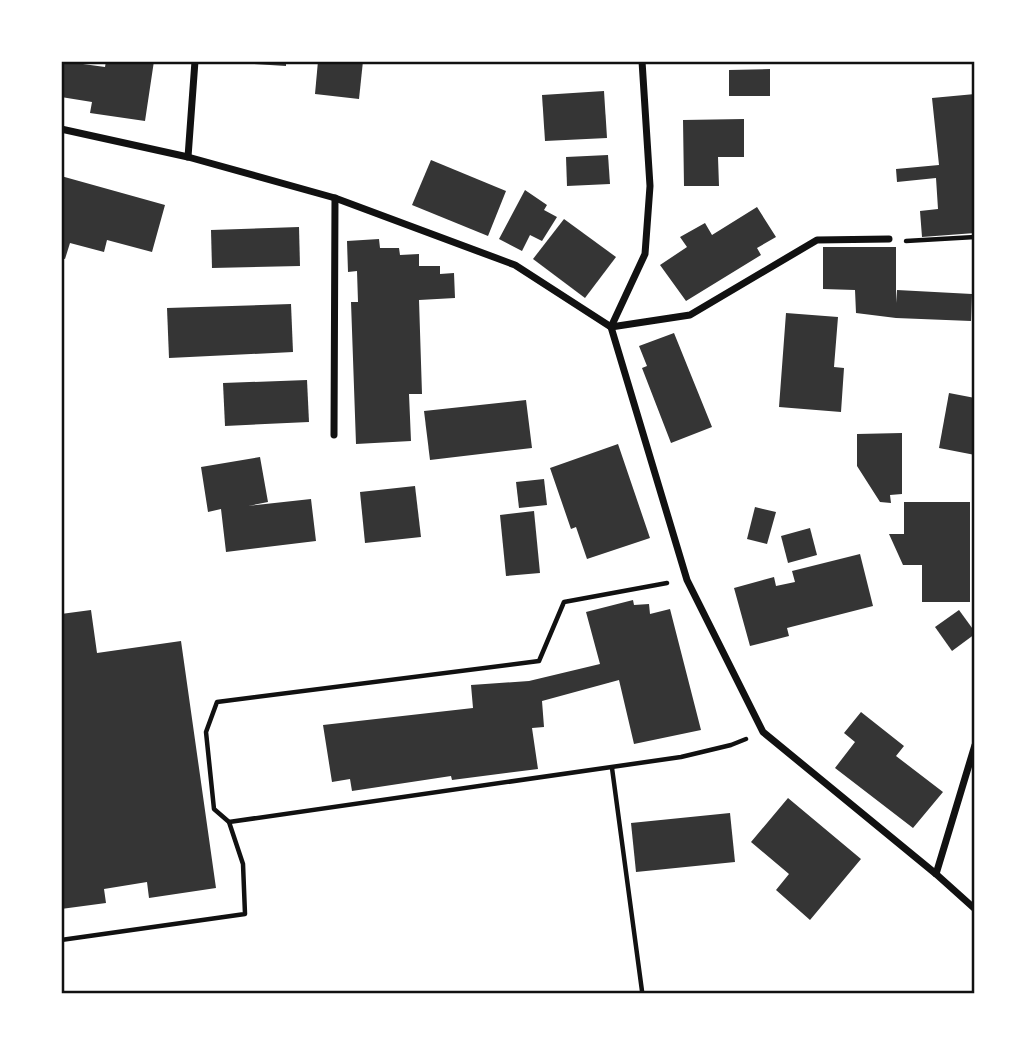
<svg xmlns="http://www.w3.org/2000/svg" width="1036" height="1055" viewBox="0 0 1036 1055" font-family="'DM Sans',sans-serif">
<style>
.building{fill:#353535}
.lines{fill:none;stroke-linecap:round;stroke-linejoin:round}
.path{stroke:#111;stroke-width:4.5}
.minor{stroke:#111;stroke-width:7}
.neatline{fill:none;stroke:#111;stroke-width:2.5}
</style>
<rect width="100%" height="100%" fill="#fff"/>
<!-- building -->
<g class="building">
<polygon points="61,61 105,67 106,61 154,61 145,121 90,113 92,102 61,97"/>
<polygon points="239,61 286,61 286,66 239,63"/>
<polygon points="318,61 363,61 359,99 315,94"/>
<polygon points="770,69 770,96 729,96 729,70"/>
<polygon points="604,91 607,138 545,141 542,95"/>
<polygon points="975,94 975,233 922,237 920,211 938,209 936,178 897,182 896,169 939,165 932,98"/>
<polygon points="744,119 744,157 718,157 719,186 684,186 683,120"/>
<polygon points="608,155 610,184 567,186 566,157"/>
<polygon points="431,160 506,191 488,236 412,205"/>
<polygon points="61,176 165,205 152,252 107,240 104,252 70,243 65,259 61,258"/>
<polygon points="525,190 547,205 544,210 557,217 542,241 530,235 522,251 499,239"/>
<polygon points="757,207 776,237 757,248 761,255 686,301 660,265 687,247 680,237 705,223 712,235"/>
<polygon points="564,219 616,257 585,298 533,259"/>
<polygon points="299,227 300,266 212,268 211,230"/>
<polygon points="379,239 380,248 399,248 400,255 419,254 419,266 440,266 440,274 454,273 455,298 419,300 422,394 409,394 411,441 356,444 351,302 358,302 357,271 348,272 347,241"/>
<polygon points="823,247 896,247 896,303 897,290 972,294 971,321 896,318 856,313 855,290 823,289"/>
<polygon points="291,304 293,352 169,358 167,308"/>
<polygon points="786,313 838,317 834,367 844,368 841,412 779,407"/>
<polygon points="674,333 712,427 671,443 642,368 647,366 639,346"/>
<polygon points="307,380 309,422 225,426 223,383"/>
<polygon points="949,393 975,398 975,455 939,448"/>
<polygon points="526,400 532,448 430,460 424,411"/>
<polygon points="902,433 902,494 890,495 891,503 880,502 857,466 857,434"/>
<polygon points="618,444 650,538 587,559 576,527 571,529 550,468"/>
<polygon points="260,457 268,502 248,506 311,499 316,541 226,552 221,509 208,512 201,467"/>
<polygon points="544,479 547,505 519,508 516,482"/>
<polygon points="415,486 421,537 365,543 360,492"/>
<polygon points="904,502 970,502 970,602 922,602 922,565 903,565 889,534 904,534"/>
<polygon points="755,507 776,512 767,544 747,539"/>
<polygon points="534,511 540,573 506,576 500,515"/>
<polygon points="810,528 817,555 788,563 781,536"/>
<polygon points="860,554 873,606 787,628 789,636 750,646 734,588 774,577 776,586 795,582 792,571"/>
<polygon points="633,600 634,605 649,604 650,614 670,609 701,730 634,744 619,680 542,701 544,727 532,728 538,769 452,780 451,776 352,791 350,779 332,782 323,725 473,708 471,685 529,681 600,664 586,612"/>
<polygon points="91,610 97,653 181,641 216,888 149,898 147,882 104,889 106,903 61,909 61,614"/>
<polygon points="959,610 975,632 975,634 952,651 935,627"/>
<polygon points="861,712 904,746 896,756 943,792 913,828 835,768 855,742 844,733"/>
<polygon points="788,798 861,859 810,920 776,890 789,874 751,842"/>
<polygon points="730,813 735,862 636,872 631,823"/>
</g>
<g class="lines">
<!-- path -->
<g class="path">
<polyline points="906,241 975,237"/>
<polyline points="612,768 642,991"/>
<polyline points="229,822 681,757 731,745 746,739"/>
<polyline points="61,940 245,914 243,864 229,822 214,809 206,732 217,702 539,661 564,602 667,583"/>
</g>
<!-- minor -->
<g class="minor">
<polyline points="61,129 188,157 335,198 515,265 611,327 687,580 763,732 936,874 975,909"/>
<polyline points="188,157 195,61"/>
<polyline points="611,327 690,315 817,240 889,239"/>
<polyline points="611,327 645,254 650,186 642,61"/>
<polyline points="334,435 335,198"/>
<polyline points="936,874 975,745"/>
</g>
</g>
<!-- border -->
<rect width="1036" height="1055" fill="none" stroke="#ffffff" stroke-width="126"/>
<rect x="63" y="63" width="910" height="929" class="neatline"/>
</svg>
